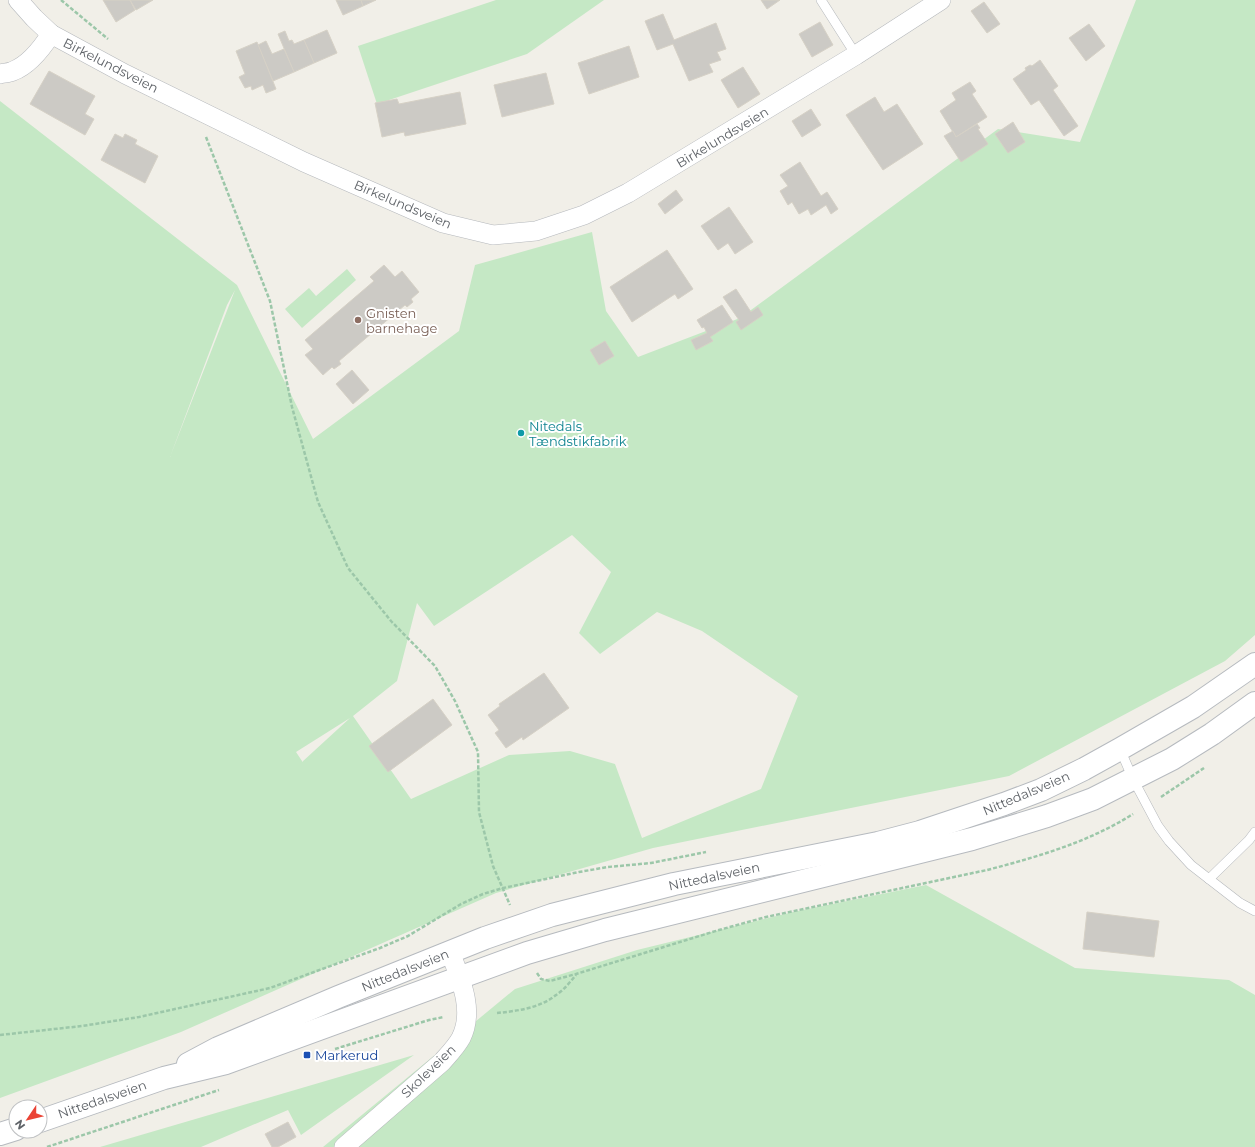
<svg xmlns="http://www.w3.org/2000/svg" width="1255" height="1147" viewBox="0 0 1255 1147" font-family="Montserrat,sans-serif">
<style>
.green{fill:#c5e8c5;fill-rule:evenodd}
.building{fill:#cccac5;stroke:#d6d1c6}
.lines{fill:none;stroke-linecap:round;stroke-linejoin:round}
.lane-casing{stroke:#b5b8bc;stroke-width:10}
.street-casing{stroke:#b5b8bc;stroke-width:20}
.secondary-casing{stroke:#b6babf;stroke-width:24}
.path{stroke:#9cc7a9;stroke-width:2.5;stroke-dasharray:4 2;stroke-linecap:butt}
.lane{stroke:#fff;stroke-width:9}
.street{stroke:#fff;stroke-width:19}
.secondary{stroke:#fff;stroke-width:22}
.education-dot{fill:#8d6e63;stroke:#fff;stroke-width:1.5}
.culture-dot{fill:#0f9aa8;stroke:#fff;stroke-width:1.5}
.transit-dot{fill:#1a4fb4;stroke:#fff;stroke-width:1.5}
.labels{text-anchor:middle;stroke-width:4;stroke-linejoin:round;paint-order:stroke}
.street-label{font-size:13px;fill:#5f6368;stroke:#fff}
.education-label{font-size:13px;fill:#785e54;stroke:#fff;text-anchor:start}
.culture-label{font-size:13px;fill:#0d838f;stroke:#fff;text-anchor:start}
.transit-label{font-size:13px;fill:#164399;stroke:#fff;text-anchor:start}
</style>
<rect width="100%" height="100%" fill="#f1efe8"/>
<!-- green -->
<g class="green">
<polygon points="496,0 604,0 527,54 377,104 358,46"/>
<path d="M1136 0H1255V635L1225 661 1009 776 653 848 496 893 181 1032 0 1098V101L237 285 313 439 459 331 475 265 592 232 606 311 638 357 740 318 998 129 1080 142ZM235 290 170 457 227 305ZM572 535 611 572 579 633 600 654 657 612 702 631 798 696 761 789 642 838 615 764 570 751 509 755 411 799 353 716 397 681 417 603 434 626ZM350 718 302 762V761L296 752Z"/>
<polygon points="347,269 356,280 302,328 285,309 309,288 316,296"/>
<polygon points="926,885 1075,968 1229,980 1255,995 1255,1147 323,1147 515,989 637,950 793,912"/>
<polygon points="414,1055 301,1135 288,1110 201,1147 100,1147"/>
</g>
<!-- building -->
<g class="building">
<polygon points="103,0 130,0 135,10 116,22"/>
<polygon points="130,0 153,0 136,10"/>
<polygon points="336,0 361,0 363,6 343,15"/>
<polygon points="361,0 376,0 363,6"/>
<polygon points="761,0 780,0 767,9"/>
<polygon points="984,2 1000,24 987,33 971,11"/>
<polygon points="663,14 674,40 716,23 726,49 717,52 721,60 709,64 713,72 689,81 673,44 657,50 645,21"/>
<polygon points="820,22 833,45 812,57 799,34"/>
<polygon points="1089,24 1105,46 1086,61 1069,38"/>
<polygon points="327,30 337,53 314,63 304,40"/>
<polygon points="285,31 289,41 292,40 294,44 304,40 314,63 294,72 278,34"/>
<polygon points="266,41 272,54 284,49 294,72 273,81 258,45"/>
<polygon points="257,42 276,89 266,93 263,85 252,90 251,86 245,88 239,77 245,74 236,51"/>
<polygon points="629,46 639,77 589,94 578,63"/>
<polygon points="1040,60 1058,86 1053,90 1078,126 1064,136 1039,100 1031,105 1013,79 1026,70 1025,68 1030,65 1032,66"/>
<polygon points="743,67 760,94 738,108 721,80"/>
<polygon points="49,71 95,96 85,114 94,119 85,135 30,104"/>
<polygon points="546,73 554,104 502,117 494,85"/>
<polygon points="970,82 976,91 972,94 987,117 956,137 940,111 956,100 952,93"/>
<polygon points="460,92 466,124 405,136 404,132 382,137 375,103 397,99 399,104"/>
<polygon points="875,97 884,112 897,104 923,144 883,170 846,115"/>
<polygon points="811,109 821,125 802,137 792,121"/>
<polygon points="1013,122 1025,142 1008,153 995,134"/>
<polygon points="977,124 980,128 978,129 988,144 961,162 944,136 953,131 956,137"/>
<polygon points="115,134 123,138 125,134 137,140 135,144 158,156 145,183 101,160"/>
<polygon points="800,162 821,196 827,192 838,209 831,214 826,205 811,215 808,209 799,214 792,202 788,205 780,191 788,186 780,175"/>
<polygon points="676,190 683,200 665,214 658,204"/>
<polygon points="729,207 753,242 735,254 728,243 718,250 701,226"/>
<polygon points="667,250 693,289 678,299 675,294 632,322 610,287"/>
<polygon points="384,265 395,277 402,271 419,292 411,299 413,302 407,307 405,305 339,361 341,364 334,369 332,367 323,375 305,355 313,349 305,340 374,281 370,277"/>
<polygon points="736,289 751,312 758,307 763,315 741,330 736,322 739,320 723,297"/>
<polygon points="722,305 733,322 710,337 713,341 696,350 691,340 707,333 704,327 702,328 697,320"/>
<polygon points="605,341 614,356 599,365 590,350"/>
<polygon points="352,370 369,390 353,404 336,384"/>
<polygon points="544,673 569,708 523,740 522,737 506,748 495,733 499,730 488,715 500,706 499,704"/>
<polygon points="433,699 452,725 388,772 369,746"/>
<polygon points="1087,912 1159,921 1154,957 1083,949"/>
<polygon points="288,1122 296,1137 278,1147 272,1147 265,1134"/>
</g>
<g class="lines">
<defs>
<g id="lane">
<polyline points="821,0 856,55"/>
<polyline points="1120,749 1133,779 1158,826 1169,841 1191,865 1209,879 1249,840 1255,832"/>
<polyline points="1209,879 1240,903 1255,911"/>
</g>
<g id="street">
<polyline points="18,0 34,18 51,34 125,74 304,162 443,223 493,235 536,231 584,215 628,193 856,55 941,0"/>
<path d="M0 74C4 73 9 73 13 71 29 65 42 48 51 34"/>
<path d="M344 1147 442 1062C449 1054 456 1047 461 1038 475 1010 460 978 450 952"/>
</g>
<g id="secondary">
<polyline points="188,1064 218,1048 338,997 485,938 552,915 674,884 878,843 920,832 1004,804 1041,790 1084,769 1120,749 1193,707 1255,664"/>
<polyline points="40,1121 164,1078 226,1063 527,953 605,930 972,839 1047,816 1093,799 1172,759 1212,734 1255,703"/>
<polyline points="0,1134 16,1129"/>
</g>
</defs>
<!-- lane casing -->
<use href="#lane" class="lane-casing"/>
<!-- street casing -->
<use href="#street" class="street-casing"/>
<!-- secondary casing -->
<use href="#secondary" class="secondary-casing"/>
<!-- path -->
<g class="path">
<polyline points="61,0 108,39"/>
<polyline points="206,137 270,301 292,407 318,502 348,568 391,621 435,666 455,701 478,752 479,812 493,866 510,905"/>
<polyline points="1161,797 1204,768"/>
<path d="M537 973 541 979 550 981 576 974 719 930 766 917 987 870C1037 857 1089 842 1133 814"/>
<path d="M497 1013C517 1011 540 1008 556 995 564 990 570 982 576 975"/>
<polyline points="0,1035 82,1026 139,1017 270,988 380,948 408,936 461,904 483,894 503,888 579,872 608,867 651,863 706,852"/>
<polyline points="335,1049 429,1020 444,1017"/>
<polyline points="47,1147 219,1090"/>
</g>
<!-- lane -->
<use href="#lane" class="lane"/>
<!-- street -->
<use href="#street" class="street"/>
<!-- secondary -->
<use href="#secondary" class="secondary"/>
</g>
<!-- markers -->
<circle class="education-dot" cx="358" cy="320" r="4"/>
<circle class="culture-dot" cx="521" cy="433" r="4"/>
<rect class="transit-dot" x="303" y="1051" width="8" height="8" rx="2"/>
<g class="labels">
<!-- street labels -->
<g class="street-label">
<text transform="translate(111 65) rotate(27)" y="5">Birkelundsveien</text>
<text transform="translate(722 137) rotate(-31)" y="5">Birkelundsveien</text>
<text transform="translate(403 204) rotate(23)" y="5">Birkelundsveien</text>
<text transform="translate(1026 793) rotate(-23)" y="5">Nittedalsveien</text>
<text transform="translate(714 876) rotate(-12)" y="5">Nittedalsveien</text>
<text transform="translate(405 970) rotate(-22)" y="5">Nittedalsveien</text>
<text transform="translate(428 1071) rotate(-44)" y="5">Skoleveien</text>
<text transform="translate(102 1099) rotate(-19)" y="5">Nittedalsveien</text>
</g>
<!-- education labels -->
<g class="education-label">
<text x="366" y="318">Gnisten<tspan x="366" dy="15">barnehage</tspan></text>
</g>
<!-- culture labels -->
<g class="culture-label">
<text x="529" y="431">Nitedals<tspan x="529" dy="15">Tændstikfabrik</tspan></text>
</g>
<!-- transit labels -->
<g class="transit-label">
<text x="315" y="1060">Markerud</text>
</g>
</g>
<!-- north arrow -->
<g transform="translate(28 1119) rotate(235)"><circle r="19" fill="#ffffff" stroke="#bfc1c3"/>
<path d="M0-3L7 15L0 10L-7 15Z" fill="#ea4335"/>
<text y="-6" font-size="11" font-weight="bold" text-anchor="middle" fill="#5f6368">N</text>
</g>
</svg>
